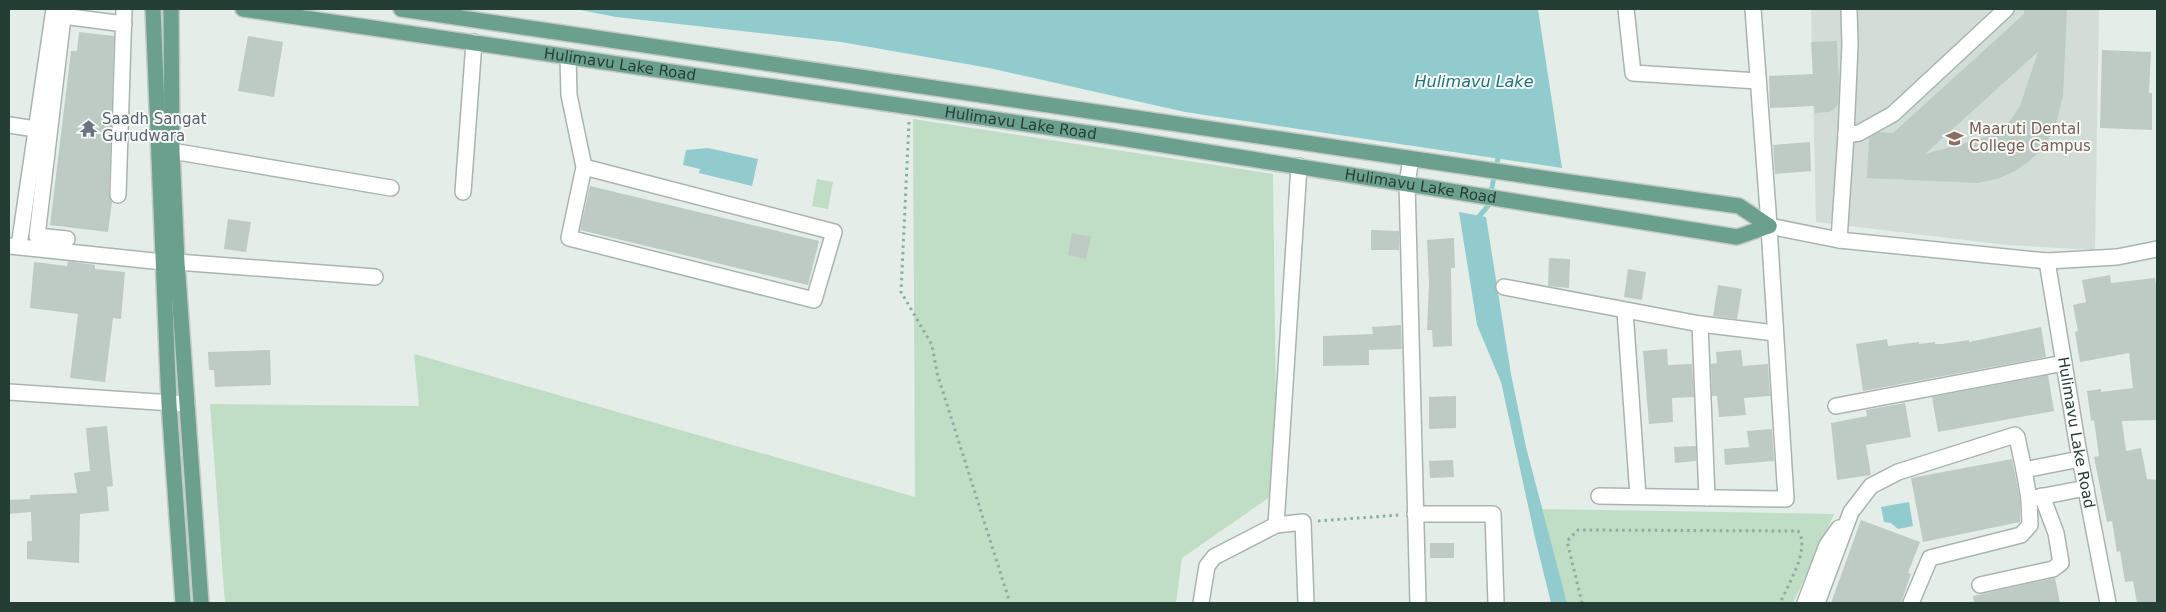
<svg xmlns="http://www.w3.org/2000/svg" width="2166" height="612" viewBox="0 0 2166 612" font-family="'DejaVu Sans',sans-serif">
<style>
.built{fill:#d3ddd8}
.green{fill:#c0ddc5}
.water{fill:#91cbce}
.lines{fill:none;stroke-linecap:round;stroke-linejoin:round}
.stream{stroke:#91cbce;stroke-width:5}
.building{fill:#bdcbc4;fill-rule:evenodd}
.minor-casing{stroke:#a8b5af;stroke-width:18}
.major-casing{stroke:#c2c9c6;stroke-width:18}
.path{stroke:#88af9f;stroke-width:3;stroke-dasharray:2.5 4;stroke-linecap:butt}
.minor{stroke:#fff;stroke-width:15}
.major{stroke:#6ca08e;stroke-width:15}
.labels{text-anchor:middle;stroke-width:4;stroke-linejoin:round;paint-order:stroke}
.street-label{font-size:15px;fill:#253e35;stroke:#f6faf7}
.worship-label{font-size:15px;fill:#5b616d;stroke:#f6faf7;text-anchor:start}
.education-label{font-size:15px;fill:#785e54;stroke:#f6faf7;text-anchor:start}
.water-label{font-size:16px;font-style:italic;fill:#227177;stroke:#f6faf7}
</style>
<rect width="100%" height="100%" fill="#e5ede9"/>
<!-- built -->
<polygon class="built" points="1811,9 2099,9 2095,250 2007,245 1816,222"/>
<!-- green -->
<g class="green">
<polygon points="913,119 1273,174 1277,492 1182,558 1176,603 225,603 210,404 419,406 414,354 915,497"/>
<polygon points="817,179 833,182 828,209 812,206"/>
<polygon points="1542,509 1834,514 1793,603 1567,603"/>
</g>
<!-- water -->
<g class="water">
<polygon points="575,9 1538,9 1562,168 1185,112 989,68 841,42 616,17"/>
<polygon points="708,148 758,159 752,186 699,173 700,169 683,165 686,150"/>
<polygon points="1459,212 1486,217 1511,374 1526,447 1567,603 1551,603 1536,542 1501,382 1477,325"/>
<polygon points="1909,502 1913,526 1898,529 1891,523 1884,522 1881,507"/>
</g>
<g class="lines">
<!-- stream -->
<polyline class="stream" points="1476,220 1488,206 1498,158"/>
</g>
<!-- building -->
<g class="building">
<path d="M2024 9H2067L2063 96 2057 120 2047 143 2031 160 2015 171 1997 179 1977 183 1867 178 1869 138 1879 132 1893 133 2024 14ZM2038 52 2020 106 2007 125 1987 137 1925 154Z"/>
<polygon points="79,32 114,36 109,195 112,202 108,232 50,225 71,51 77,51"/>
<polygon points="248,36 283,42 274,97 238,91"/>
<polygon points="1837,41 1839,86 1838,104 1834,109 1830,112 1815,113 1814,106 1770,108 1769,76 1813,74 1811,42"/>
<polygon points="2102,50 2151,52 2149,93 2152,93 2152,130 2100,128"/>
<polygon points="1810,142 1811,171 1775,174 1773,145"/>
<polygon points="590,186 819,241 808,285 580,230"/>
<polygon points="228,219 251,222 246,252 224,249"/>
<polygon points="1371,230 1399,231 1399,250 1371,250"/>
<polygon points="1072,233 1091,237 1086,259 1068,255"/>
<polygon points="1454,238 1455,268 1451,268 1452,346 1433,347 1432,330 1427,330 1429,283 1427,240"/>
<polygon points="1549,258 1570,259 1569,288 1548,286"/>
<polygon points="68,261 95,265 95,269 125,272 121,319 113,318 105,382 70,378 78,314 30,308 34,262 67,266"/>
<polygon points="1628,269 1646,272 1642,300 1624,297"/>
<polygon points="2110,275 2111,283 2155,278 2157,291 2157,420 2122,421 2126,451 2141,448 2147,479 2157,480 2157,603 2137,603 2133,581 2125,582 2120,551 2117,552 2112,521 2107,522 2094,457 2099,456 2094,420 2091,421 2087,391 2101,389 2101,392 2133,388 2129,353 2080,362 2075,332 2078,331 2073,305 2086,302 2082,280"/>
<polygon points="1718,285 1742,289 1737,319 1713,316"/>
<polygon points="1401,325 1402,349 1369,350 1369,365 1323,366 1323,336 1373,334 1372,327"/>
<polygon points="2041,327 2046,357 1863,391 1856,344 1887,339 1888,346 1919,342 1919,344 1935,342 1935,344 1942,344 1969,340 1969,342"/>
<polygon points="1667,349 1668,365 1692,364 1694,397 1672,398 1673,422 1649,424 1643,351"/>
<polygon points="270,350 271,385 215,387 214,370 209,370 208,352"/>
<polygon points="1741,350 1743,366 1768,364 1770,396 1744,398 1746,415 1719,417 1717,396 1712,396 1711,364 1717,363 1716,352"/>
<polygon points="2048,375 2054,411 1938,432 1932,397"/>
<polygon points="1456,396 1456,428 1429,429 1429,397"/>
<polygon points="1905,403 1911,437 1866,445 1871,475 1837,480 1831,423 1867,416 1866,410"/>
<polygon points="107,426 113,486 107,487 109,511 80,514 79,563 27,559 27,541 32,541 31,512 9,514 9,500 30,499 30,495 77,493 74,473 90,471 86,428"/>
<polygon points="1772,429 1774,461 1725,465 1724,449 1749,447 1747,431"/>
<polygon points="1696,446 1696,461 1675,463 1674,447"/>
<polygon points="2012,459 2020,500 2020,522 1923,542 1911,478"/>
<polygon points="1453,460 1454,477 1430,478 1429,461"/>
<polygon points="1861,520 1920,542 1908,573 1911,574 1901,603 1831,603"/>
<rect x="1430" y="543" width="24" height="15"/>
<polygon points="2055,578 2060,603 1974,603 1973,596"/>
</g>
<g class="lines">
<defs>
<g id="minor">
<polyline points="64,9 37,236 67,239"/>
<polyline points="1626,9 1633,73 1758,81"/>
<polyline points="63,16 124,24"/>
<polyline points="568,57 569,95 584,167 569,238 814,300 834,232 584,167"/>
<polyline points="9,125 36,129"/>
<polyline points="1846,135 1850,45 1849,9"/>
<polyline points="172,151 391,188"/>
<polyline points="1411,159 1407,183 1418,603"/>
<polyline points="463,192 474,42"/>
<polyline points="118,195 124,9"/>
<polyline points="1769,226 1839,240 2047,261 2117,257 2157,249"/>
<polyline points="1839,240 1846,135 1859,133 1893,114 2006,9"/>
<polyline points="10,246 163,262"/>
<polyline points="19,246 54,9"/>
<path id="s1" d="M2047 261 2078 448 2108 603"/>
<polyline points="177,262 375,277"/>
<polyline points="1504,287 1700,324 1775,333"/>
<polyline points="1625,311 1638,496"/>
<polyline points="1700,324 1707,498"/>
<polyline points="9,392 187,404"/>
<polyline points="1836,406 2064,363"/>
<polyline points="2024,470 2029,499"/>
<polyline points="1599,496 1786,499 1768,211 1753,9"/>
<polyline points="1415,514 1493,514 1496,603"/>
<polyline points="1276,525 1299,166"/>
<polyline points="1980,585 2053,569 2061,563 2056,533 2042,496"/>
<polyline points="1201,603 1207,566 1214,557 1276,525 1303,522 1306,603"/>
<polyline points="1805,603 1827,545 1839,528"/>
<polyline points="1817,603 1851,512 1871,486 1898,472 2015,435 2017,437 2024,470 2080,459"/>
<polyline points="1911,603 1930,558 2021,535 2030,525 2029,499 2086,488"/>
</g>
<g id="major">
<polyline points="153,9 169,404 183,603"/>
<polyline points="171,9 172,151 177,262 201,603"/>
<path id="s2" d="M243 9 1108 136 1737 237 1769 226"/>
<polyline points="401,9 1576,183 1739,206 1769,226"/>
</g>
</defs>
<!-- minor casing -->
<use href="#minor" class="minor-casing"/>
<!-- major casing -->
<use href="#major" class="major-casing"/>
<!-- path -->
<g class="path">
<polyline points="909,122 901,292 932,345 937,373 1010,603"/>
<polyline points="1318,521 1399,515"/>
<path d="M1582 603 1567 541 1578 530 1798 531C1811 548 1788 585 1780 603"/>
</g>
<!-- minor -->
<use href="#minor" class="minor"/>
<!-- major -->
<use href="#major" class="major"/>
</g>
<!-- icons -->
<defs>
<symbol id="temple-bare" viewBox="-9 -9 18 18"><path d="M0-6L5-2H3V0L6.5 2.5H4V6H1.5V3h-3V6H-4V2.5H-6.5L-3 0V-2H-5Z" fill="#6b7280" stroke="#f6faf7" stroke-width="2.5" paint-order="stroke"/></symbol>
<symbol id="university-bare" viewBox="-9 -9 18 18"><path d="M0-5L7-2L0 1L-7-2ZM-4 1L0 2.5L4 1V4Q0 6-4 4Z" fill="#8d6e63" stroke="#f6faf7" stroke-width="2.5" paint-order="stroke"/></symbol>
</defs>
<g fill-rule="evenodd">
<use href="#temple-bare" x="76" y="116" width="25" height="25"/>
<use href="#university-bare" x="1942" y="126" width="25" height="25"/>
</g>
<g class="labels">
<!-- street labels -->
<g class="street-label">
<text dy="5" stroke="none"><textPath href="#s2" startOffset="381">Hulimavu Lake Road</textPath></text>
<text dy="5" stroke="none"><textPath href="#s2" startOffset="786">Hulimavu Lake Road</textPath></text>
<text dy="5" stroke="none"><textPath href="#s2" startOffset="1191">Hulimavu Lake Road</textPath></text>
<text dy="5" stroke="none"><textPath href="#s1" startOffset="174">Hulimavu Lake Road</textPath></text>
</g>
<!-- worship labels -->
<g class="worship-label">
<text x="102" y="124">Saadh Sangat<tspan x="102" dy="17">Gurudwara</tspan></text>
</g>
<!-- education labels -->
<g class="education-label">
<text x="1969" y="134">Maaruti Dental<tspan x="1969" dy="17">College Campus</tspan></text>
</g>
<!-- water labels -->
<g class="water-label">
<text x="1474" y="87">Hulimavu Lake</text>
</g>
</g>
<!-- border -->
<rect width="2166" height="612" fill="none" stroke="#253e35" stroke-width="20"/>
</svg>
